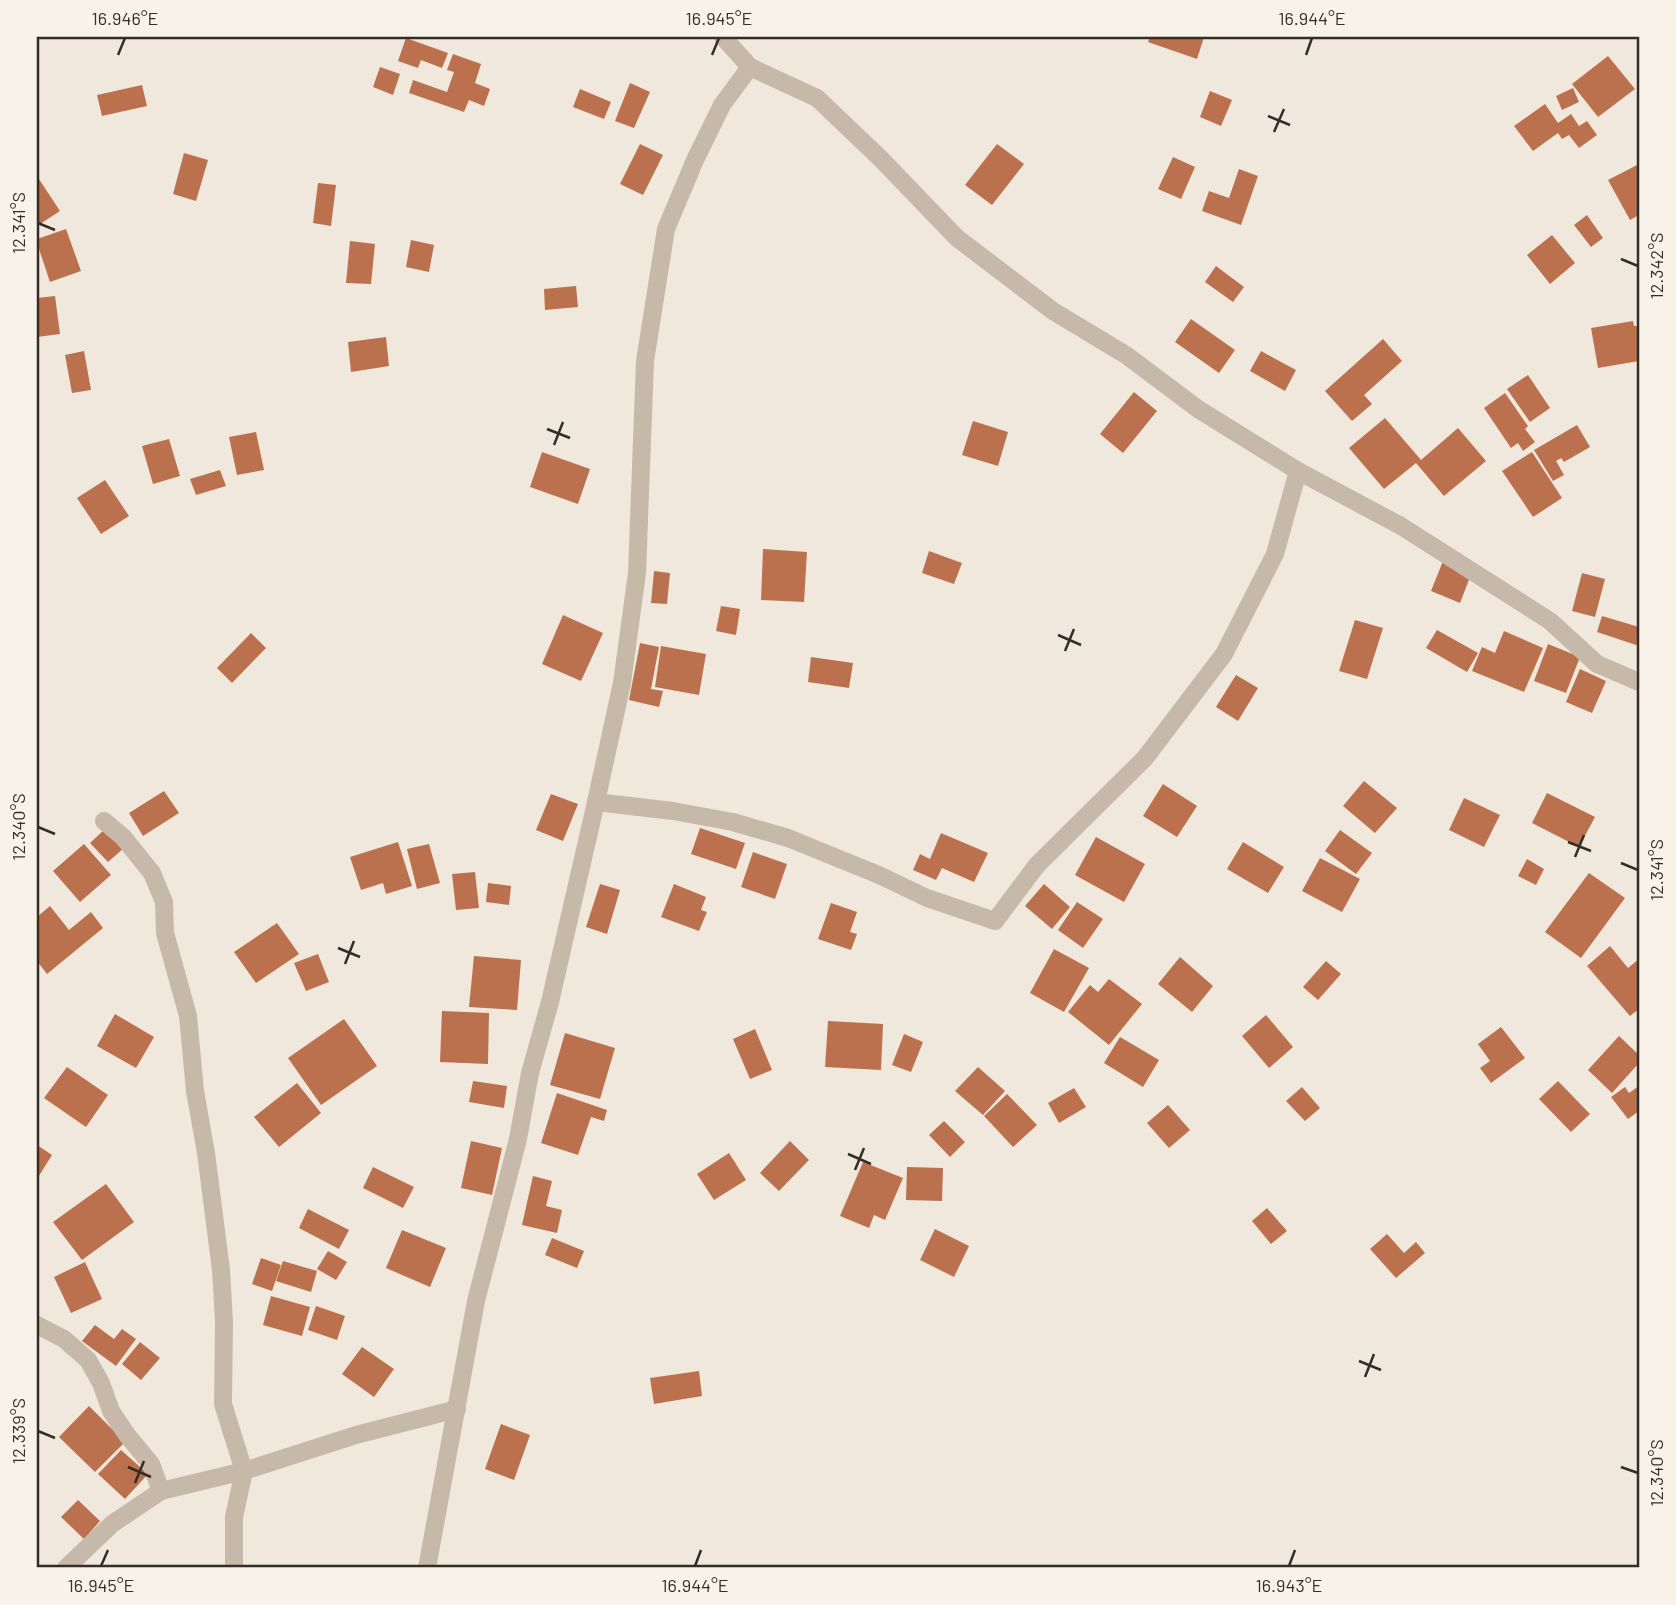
<svg xmlns="http://www.w3.org/2000/svg" width="1676" height="1605" viewBox="0 0 1676 1605" font-family="Barlow,sans-serif">
<style>
.building{fill:#bc714e}
.lines{fill:none;stroke-linecap:round;stroke-linejoin:round}
.lane{stroke:#c7b9a9;stroke-width:18}
.street{stroke:#c7b9a9;stroke-width:18}
.ticks{fill:none;stroke:#352d28;stroke-width:2.5}
.neatline{fill:none;stroke:#352d28;stroke-width:2.5}
.ticks-label{font-size:18px;text-anchor:middle;fill:#352d28}
</style>
<rect width="100%" height="100%" fill="#f0e8dc"/>
<!-- building -->
<g class="building">
<polygon points="1150,37 1204,37 1197,59 1148,42"/>
<polygon points="406,38 448,53 442,68 421,60 418,68 398,61"/>
<polygon points="453,54 481,64 475,83 490,89 484,106 469,100 464,112 409,93 413,80 447,92 454,72 447,70"/>
<polygon points="1608,56 1635,89 1598,117 1572,84"/>
<polygon points="380,67 400,74 393,95 373,87"/>
<polygon points="630,83 650,92 634,128 615,121"/>
<polygon points="142,85 147,106 102,116 97,95"/>
<polygon points="1573,88 1579,102 1562,110 1556,96"/>
<polygon points="580,89 611,102 604,119 573,107"/>
<polygon points="1210,91 1232,100 1221,126 1200,117"/>
<polygon points="1545,104 1558,123 1571,114 1579,126 1587,121 1597,135 1579,148 1569,135 1562,139 1558,133 1533,151 1514,126"/>
<polygon points="640,144 663,155 643,195 620,184"/>
<polygon points="997,144 1024,164 992,205 965,185"/>
<polygon points="184,153 208,160 196,201 173,194"/>
<polygon points="1173,157 1195,167 1181,199 1158,189"/>
<polygon points="1639,164 1639,215 1630,220 1608,180"/>
<polygon points="1239,169 1258,176 1241,225 1202,211 1209,191 1229,198"/>
<polygon points="37,176 60,211 37,226"/>
<polygon points="318,183 336,185 331,226 313,223"/>
<polygon points="1587,215 1603,238 1591,247 1574,225"/>
<polygon points="66,229 81,271 50,282 37,243 37,239"/>
<polygon points="1552,235 1575,263 1550,284 1527,255"/>
<polygon points="411,240 434,245 429,272 406,267"/>
<polygon points="350,241 375,244 371,284 346,283"/>
<polygon points="1216,266 1244,287 1233,302 1205,282"/>
<polygon points="576,286 578,307 545,310 544,289"/>
<polygon points="55,296 60,334 37,337 37,298"/>
<polygon points="1191,319 1235,350 1219,373 1175,342"/>
<polygon points="1633,321 1634,326 1638,326 1639,330 1639,348 1638,348 1639,361 1598,368 1591,328"/>
<polygon points="386,337 389,366 351,372 348,342"/>
<polygon points="1383,339 1402,361 1364,395 1372,404 1352,421 1325,391"/>
<polygon points="84,351 91,390 72,393 65,355"/>
<polygon points="1261,351 1296,370 1285,391 1250,371"/>
<polygon points="1528,375 1550,408 1530,422 1507,389"/>
<polygon points="1134,392 1157,411 1123,453 1100,434"/>
<polygon points="1505,393 1528,426 1525,429 1535,442 1523,451 1518,443 1511,448 1484,408"/>
<polygon points="1385,418 1421,460 1458,428 1486,461 1444,496 1416,463 1384,489 1349,448"/>
<polygon points="973,421 1008,432 998,466 962,455"/>
<polygon points="1577,425 1590,447 1564,462 1561,458 1556,461 1564,475 1553,481 1534,450"/>
<polygon points="256,432 264,470 237,475 229,437"/>
<polygon points="169,439 180,476 153,484 142,446"/>
<polygon points="542,452 590,469 578,504 530,487"/>
<polygon points="1532,452 1562,498 1533,517 1502,471"/>
<polygon points="220,470 226,486 196,495 190,479"/>
<polygon points="105,480 129,516 101,534 77,498"/>
<polygon points="763,549 807,552 804,602 761,600"/>
<polygon points="929,551 962,563 954,584 922,573"/>
<polygon points="1443,561 1472,572 1460,603 1431,591"/>
<polygon points="654,571 670,573 667,604 651,603"/>
<polygon points="1582,573 1605,579 1595,617 1572,611"/>
<polygon points="721,606 740,609 736,635 716,631"/>
<polygon points="563,615 603,633 581,681 542,664"/>
<polygon points="1602,616 1639,627 1639,646 1597,632"/>
<polygon points="1355,620 1383,628 1367,679 1339,671"/>
<polygon points="1437,630 1478,653 1467,672 1426,648"/>
<polygon points="1504,631 1543,648 1524,692 1472,671 1482,647 1495,653"/>
<polygon points="251,633 266,648 232,683 217,668"/>
<polygon points="640,643 659,647 651,689 663,691 659,707 629,700"/>
<polygon points="1548,644 1580,657 1566,693 1534,681"/>
<polygon points="661,646 706,654 699,695 655,687"/>
<polygon points="811,657 853,663 849,688 808,682"/>
<polygon points="1580,669 1606,681 1592,713 1566,702"/>
<polygon points="1236,675 1258,688 1238,721 1216,707"/>
<polygon points="1364,781 1397,808 1375,833 1343,806"/>
<polygon points="1163,784 1197,806 1177,837 1143,816"/>
<polygon points="164,791 179,813 143,836 129,813"/>
<polygon points="1547,793 1595,817 1579,847 1532,823"/>
<polygon points="551,794 578,804 563,841 536,830"/>
<polygon points="1464,798 1500,815 1484,847 1449,830"/>
<polygon points="700,828 745,843 736,869 691,854"/>
<polygon points="105,829 124,848 108,862 90,843"/>
<polygon points="1340,830 1372,853 1356,874 1325,851"/>
<polygon points="941,833 988,853 974,882 942,868 936,880 913,870 920,854 930,859"/>
<polygon points="1096,837 1145,864 1124,902 1075,875"/>
<polygon points="398,842 412,886 386,894 383,883 361,890 350,857"/>
<polygon points="1243,842 1284,867 1268,893 1227,869"/>
<polygon points="84,844 111,875 80,902 53,871"/>
<polygon points="429,844 440,883 417,889 407,849"/>
<polygon points="753,852 787,864 775,899 741,887"/>
<polygon points="1320,858 1360,879 1342,912 1302,891"/>
<polygon points="1527,859 1544,869 1536,885 1518,876"/>
<polygon points="475,872 479,908 456,910 452,874"/>
<polygon points="1589,873 1625,898 1581,958 1545,932"/>
<polygon points="488,883 511,886 509,905 486,902"/>
<polygon points="600,884 620,890 607,934 586,927"/>
<polygon points="674,884 706,897 701,910 707,912 699,931 661,917"/>
<polygon points="1044,884 1070,907 1052,929 1025,906"/>
<polygon points="1077,902 1103,919 1083,948 1058,930"/>
<polygon points="831,903 857,912 850,932 857,934 851,950 818,939"/>
<polygon points="50,906 69,930 91,912 103,928 47,974 37,961 37,917"/>
<polygon points="277,923 299,954 256,983 234,952"/>
<polygon points="1610,946 1628,968 1639,959 1639,1009 1630,1016 1587,966"/>
<polygon points="1054,949 1089,968 1064,1012 1030,993"/>
<polygon points="318,954 329,982 306,991 294,963"/>
<polygon points="474,956 521,960 517,1010 469,1007"/>
<polygon points="1180,957 1213,986 1192,1012 1158,984"/>
<polygon points="1326,961 1341,974 1318,1000 1303,987"/>
<polygon points="1109,979 1142,1004 1109,1045 1068,1012 1090,985 1098,992"/>
<polygon points="442,1011 489,1013 488,1064 440,1062"/>
<polygon points="115,1014 154,1037 136,1068 97,1046"/>
<polygon points="1266,1015 1293,1047 1269,1068 1242,1036"/>
<polygon points="344,1019 377,1066 321,1105 288,1058"/>
<polygon points="828,1021 883,1024 881,1070 825,1067"/>
<polygon points="1501,1027 1525,1058 1491,1083 1480,1068 1490,1061 1478,1044"/>
<polygon points="755,1029 772,1070 750,1079 733,1039"/>
<polygon points="565,1033 615,1048 600,1099 550,1085"/>
<polygon points="904,1034 923,1042 911,1072 892,1065"/>
<polygon points="1619,1036 1639,1055 1639,1063 1612,1093 1588,1070"/>
<polygon points="1120,1037 1159,1060 1143,1087 1104,1063"/>
<polygon points="67,1067 108,1095 86,1127 44,1098"/>
<polygon points="978,1067 1005,1091 983,1115 955,1091"/>
<polygon points="473,1081 507,1086 504,1108 469,1102"/>
<polygon points="1558,1081 1590,1114 1571,1132 1539,1099"/>
<polygon points="297,1083 321,1113 279,1147 254,1117"/>
<polygon points="1639,1086 1639,1111 1628,1119 1611,1097 1625,1087 1629,1093"/>
<polygon points="1302,1087 1320,1108 1305,1121 1286,1101"/>
<polygon points="1074,1088 1086,1107 1059,1123 1048,1103"/>
<polygon points="557,1093 607,1110 604,1121 591,1117 578,1155 541,1143"/>
<polygon points="1007,1094 1037,1125 1013,1147 984,1116"/>
<polygon points="1168,1105 1190,1130 1169,1148 1147,1123"/>
<polygon points="944,1121 965,1142 950,1157 929,1135"/>
<polygon points="471,1141 502,1148 492,1195 461,1188"/>
<polygon points="790,1141 809,1160 779,1191 760,1173"/>
<polygon points="37,1145 52,1155 37,1179"/>
<polygon points="729,1153 746,1180 714,1200 697,1174"/>
<polygon points="863,1162 903,1178 885,1220 874,1215 869,1228 840,1216"/>
<polygon points="373,1167 414,1187 403,1208 363,1188"/>
<polygon points="907,1167 943,1168 942,1201 906,1200"/>
<polygon points="533,1176 552,1181 546,1206 562,1210 557,1233 522,1225"/>
<polygon points="106,1184 134,1222 82,1260 53,1222"/>
<polygon points="1267,1208 1287,1231 1271,1244 1252,1221"/>
<polygon points="308,1209 349,1230 339,1249 299,1228"/>
<polygon points="935,1229 969,1246 954,1277 920,1260"/>
<polygon points="402,1230 446,1248 430,1287 386,1268"/>
<polygon points="1387,1234 1404,1253 1416,1242 1425,1253 1396,1278 1370,1249"/>
<polygon points="552,1238 584,1251 577,1268 545,1255"/>
<polygon points="328,1251 347,1262 336,1280 317,1269"/>
<polygon points="261,1258 281,1265 272,1291 252,1284"/>
<polygon points="283,1261 317,1271 311,1292 276,1281"/>
<polygon points="85,1262 102,1299 71,1313 54,1277"/>
<polygon points="271,1296 310,1307 302,1336 263,1325"/>
<polygon points="316,1306 345,1316 337,1340 308,1330"/>
<polygon points="95,1325 114,1339 122,1329 136,1339 116,1366 82,1341"/>
<polygon points="140,1342 160,1358 141,1380 122,1364"/>
<polygon points="362,1347 394,1369 374,1397 342,1374"/>
<polygon points="699,1371 702,1396 654,1404 650,1378"/>
<polygon points="89,1406 125,1442 95,1472 59,1437"/>
<polygon points="501,1424 530,1435 514,1480 485,1469"/>
<polygon points="121,1450 148,1474 125,1499 98,1474"/>
<polygon points="78,1500 100,1521 84,1539 61,1517"/>
</g>
<g class="lines">
<!-- lane -->
<g class="lane">
<polyline points="723,37 750,67 817,98 881,159 957,238 1053,311 1126,355 1198,409 1298,471 1401,526 1550,621 1597,664 1639,682"/>
<polyline points="596,802 673,811 733,822 788,838 879,875 927,898 995,921 1037,865 1145,758 1224,654 1275,554 1298,471"/>
<polyline points="37,1325 64,1339 88,1360 101,1383 111,1411 127,1435 151,1464 161,1491"/>
<polyline points="66,1568 112,1524 161,1491 244,1471 356,1435 457,1409"/>
<polyline points="427,1568 476,1301 518,1139 530,1073 550,1002 596,802 622,683 637,573 645,361 666,229 695,160 722,105 750,67"/>
</g>
<!-- street -->
<polyline class="street" points="104,821 123,837 152,873 164,902 165,933 188,1016 195,1091 206,1153 221,1270 224,1322 223,1404 244,1471 234,1517 234,1568"/>
</g>
<!-- ticks -->
<path class="ticks" d="M118 55 125 38M712 55 719 38M1306 55 1312 38M1268 116 1290 125M1274 132 1284 109M38 223 55 230M1621 259 1638 266M547 429 570 438M554 445 563 422M1058 635 1081 645M1065 651 1074 629M38 827 55 834M1568 842 1591 851M1575 857 1584 835M1621 863 1638 870M338 948 360 957M345 964 354 941M848 1154 871 1164M855 1170 864 1148M1359 1361 1381 1370M1365 1377 1374 1354M38 1431 55 1438M128 1467 151 1477M1621 1467 1638 1473M135 1483 144 1461M101 1566 108 1550M695 1566 701 1550M1289 1566 1295 1550"/>
<!-- border -->
<rect width="1676" height="1605" fill="none" stroke="#f8f2e8" stroke-width="77"/>
<rect x="38" y="38" width="1600" height="1528" class="neatline"/>
<g class="ticks-label">
<text x="125" y="25">16.946°E</text>
<text x="719" y="25">16.945°E</text>
<text x="1312" y="25">16.944°E</text>
<text transform="translate(19 223) rotate(-90)" y="6">12.341°S</text>
<text transform="translate(1657 266) rotate(-90)" y="6">12.342°S</text>
<text transform="translate(19 827) rotate(-90)" y="6">12.340°S</text>
<text transform="translate(1657 870) rotate(-90)" y="6">12.341°S</text>
<text transform="translate(19 1431) rotate(-90)" y="6">12.339°S</text>
<text transform="translate(1657 1473) rotate(-90)" y="6">12.340°S</text>
<text x="101" y="1592">16.945°E</text>
<text x="695" y="1592">16.944°E</text>
<text x="1289" y="1592">16.943°E</text>
</g>
</svg>
